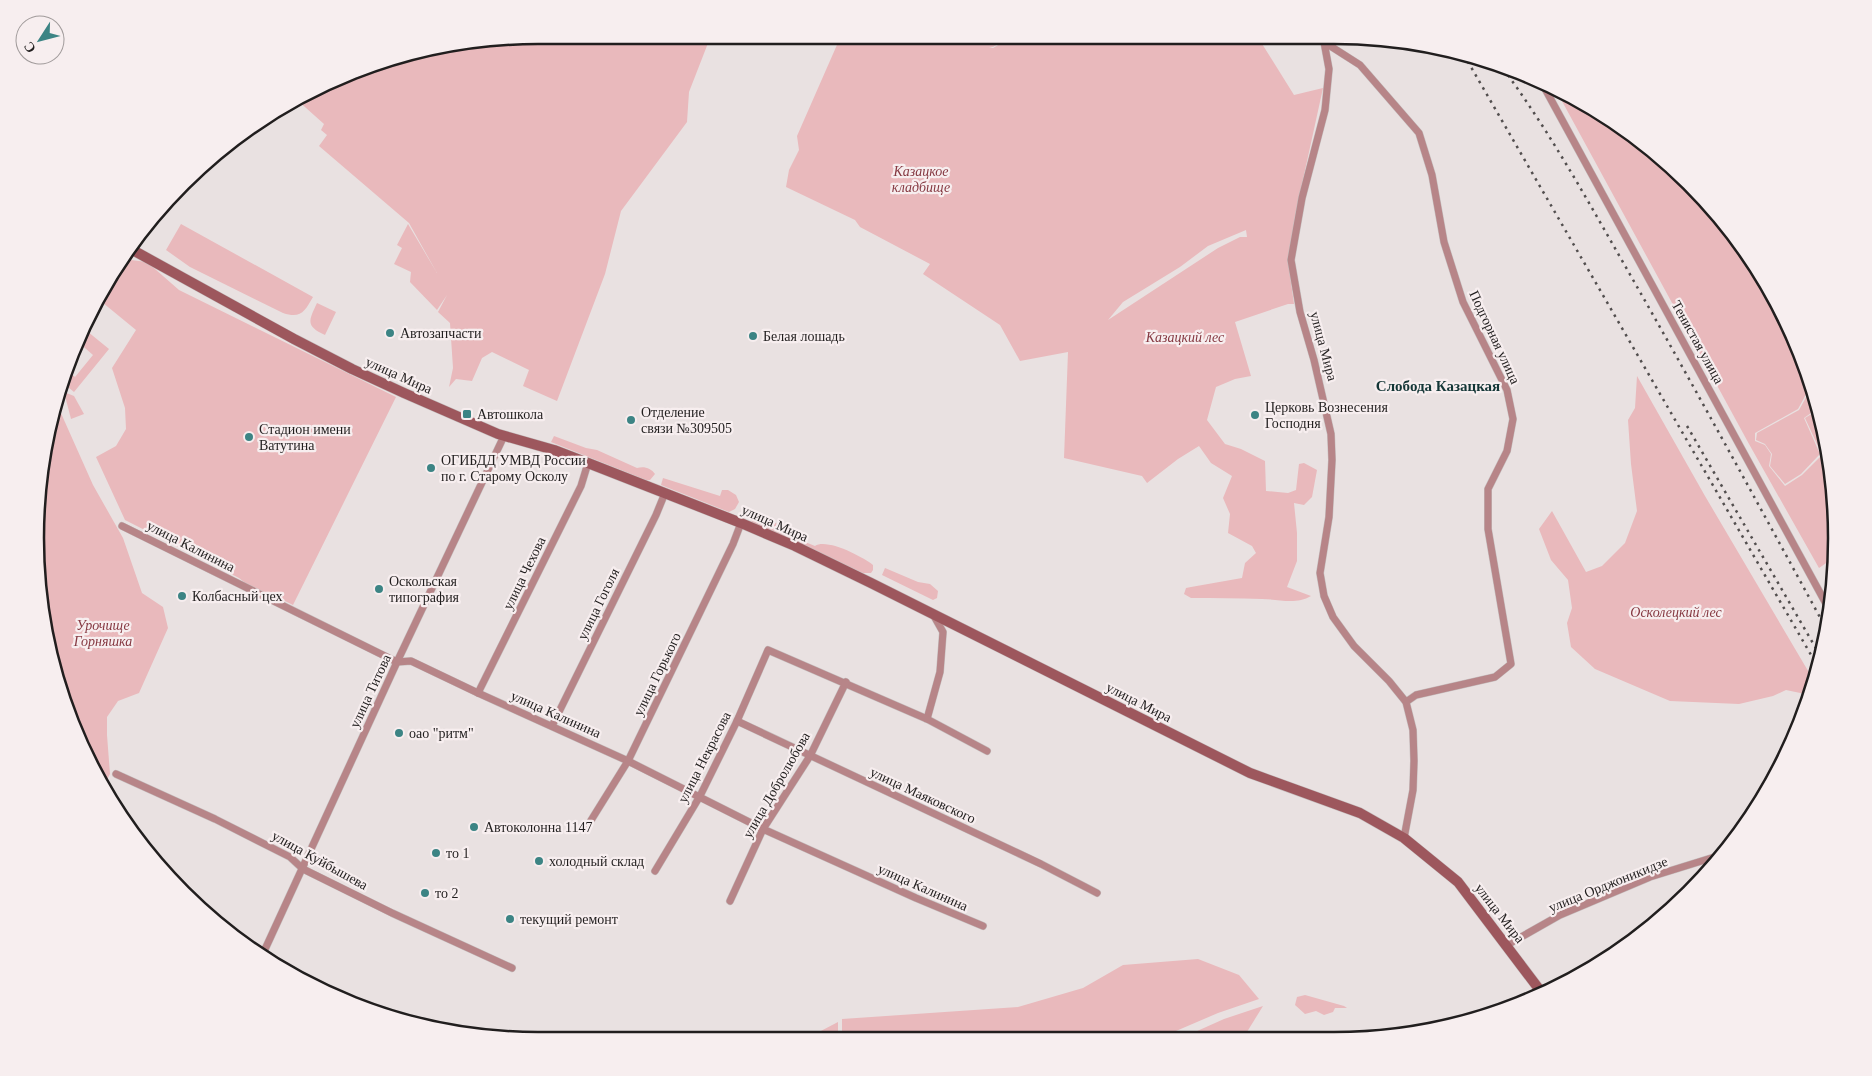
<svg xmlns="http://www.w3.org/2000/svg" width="1872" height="1076" viewBox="0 0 1872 1076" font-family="'Times New Roman',serif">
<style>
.green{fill:#e9b9bc;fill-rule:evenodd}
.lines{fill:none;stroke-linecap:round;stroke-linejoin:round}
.street-casing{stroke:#c5bebe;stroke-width:8}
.secondary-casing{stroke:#c5bebe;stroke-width:11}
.street{stroke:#b78588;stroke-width:7}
.secondary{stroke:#9d575d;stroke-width:10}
.rail{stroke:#524e4e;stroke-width:2.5;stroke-dasharray:2.5 5;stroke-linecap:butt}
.poi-dot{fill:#3c8484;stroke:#f7eeef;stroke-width:2}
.labels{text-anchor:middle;stroke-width:4.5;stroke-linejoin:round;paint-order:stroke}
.park-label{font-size:14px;font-style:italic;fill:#863942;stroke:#f7eeef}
.poi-label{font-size:14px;fill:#211e1e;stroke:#f7eeef;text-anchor:start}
.street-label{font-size:14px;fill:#211e1e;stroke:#f7eeef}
.neighbourhood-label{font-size:15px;font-weight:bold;fill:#133636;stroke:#f7eeef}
.rim{fill:none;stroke:#211e1e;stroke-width:2.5}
</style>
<rect width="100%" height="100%" fill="#e9e1e1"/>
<!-- green -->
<g class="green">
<path d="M1010 37 993 47H989L993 48 1012 37H1254L1259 39 1294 95 1323 88 1295 216 1288 261 1294 304H1288L1287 297 1288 304 1235 322 1251 376 1235 379 1216 387 1207 420 1225 444 1241 449 1265 461 1266 491 1288 493 1296 490 1299 464 1304 463 1317 470 1312 497 1304 505 1294 503 1297 533V561L1287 587 1311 596C1296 605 1278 599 1262 599 1238 598 1215 598 1191 598L1184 594 1186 588 1191 587 1242 578 1245 563 1256 553 1252 546 1228 533 1230 514 1223 498 1232 476 1211 463 1199 446 1178 459 1147 483 1142 476 1064 458 1068 352 1020 361 1000 325 923 274 930 264 860 227 855 220 786 187 789 170 799 150 797 136 840 38ZM1246 230 1247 237H1240L1218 248 1108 320 1123 302 1180 267 1208 246Z"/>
<polygon points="710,38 689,92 687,122 621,211 605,274 557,401 523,386 529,370 492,352 482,358 472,381 456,379 449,387 453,368 450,323 438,312 447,295 437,310 410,282 411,272 394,264 402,248 397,245 408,224 437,273 409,223 319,146 327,135 321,130 324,124 296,99 315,87 377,62 472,39"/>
<polygon points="1557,92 1613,120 1689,182 1752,258 1799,345 1814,397 1809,389 1798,409 1755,433 1755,441 1765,445 1771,454 1769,466 1785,486 1802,475 1822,455 1805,418 1818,410 1819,411 1827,440 1837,538 1835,557 1819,568 1749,444"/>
<path d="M181 224 313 297C305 311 301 319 283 313L190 267 166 250Z"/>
<polygon points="131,260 147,262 179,290 396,397 293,605 269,593 270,596 254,590 239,578 125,520 96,457 116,446 126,429 125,408 112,368 136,330 97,298 115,270"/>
<path d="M317 303 336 312 325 335C305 326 309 320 317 303Z"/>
<polygon points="82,327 109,349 74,392 62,382 66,370 75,377 93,355 77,341"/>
<polygon points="1637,376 1705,496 1814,681 1810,692 1805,694 1786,690 1773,696 1739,704 1670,701 1595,669 1571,647 1567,623 1572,608 1568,580 1551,560 1539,529 1552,511 1586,572 1602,566 1625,543 1637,511 1631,464 1628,420 1635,408"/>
<polygon points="64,392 74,396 84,414 71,419"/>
<polygon points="1809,392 1816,401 1818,408 1804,418 1820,454 1801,474 1785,484 1770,466 1772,454 1765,444 1756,440 1757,433 1799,410"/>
<polygon points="60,411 93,485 123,538 142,593 163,607 168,628 139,693 118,701 107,717 107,735 110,774 102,789 73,730 45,636 36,571 39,473 51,412"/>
<path d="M554 436 586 448 597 450 637 468C644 466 651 468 655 474L650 480H646L551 442Z"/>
<polygon points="663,478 720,496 722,490 728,490 736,495 739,502 735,509 729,512 661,485"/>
<path d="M749 512 790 529 793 537 815 546C827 538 863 557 873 565V570L871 573H863L753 524 748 515Z"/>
<polygon points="885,568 918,582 930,584 938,591 937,598 933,600 882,575"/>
<polygon points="1198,959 1239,975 1259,999 1218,1013 1155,1040 842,1040 842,1019 1018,1007 1083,988 1123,965"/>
<polygon points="1305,995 1344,1006 1347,1008 1335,1008 1333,1012 1324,1015 1316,1011 1305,1014 1295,1005 1297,997"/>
<polygon points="1263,1006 1242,1040 1177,1040 1224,1019"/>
<polygon points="838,1022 838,1040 818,1040 817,1033"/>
</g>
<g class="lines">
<defs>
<g id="street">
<polyline points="1321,36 1324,42 1360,65 1419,133 1432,175 1444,242 1463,302 1507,390 1513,419 1507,451 1488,489 1488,529 1511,664 1495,677 1416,695 1406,702"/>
<polyline points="1324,42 1329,69 1325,110 1302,198 1291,260 1300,312 1314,360 1331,434 1332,460 1329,517 1320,573 1324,596 1333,617 1354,646 1389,681 1406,702 1413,730 1414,761 1413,790 1404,838"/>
<polyline points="1543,85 1830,611"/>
<polyline points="122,526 397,662 411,661 478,693 628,761 763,829 916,898 983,926"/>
<polyline points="478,693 581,486 588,463"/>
<polyline points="927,719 940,672 943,632 934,616"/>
<polyline points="737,721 1041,864 1097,893"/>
<polyline points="552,726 656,515 665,493"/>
<polyline points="116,774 215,819 290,857 303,869 392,913 512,968"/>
<polyline points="585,830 628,761 733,544 741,523"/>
<polyline points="655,871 700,796 737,721 768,650 927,719 987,751"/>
<polyline points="730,901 763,829 810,756 846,682"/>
<polyline points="1507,945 1560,915 1650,877 1721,855"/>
<polyline points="261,958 397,662 504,436"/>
</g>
<polyline id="secondary" points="129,248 294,339 352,369 404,393 498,434 554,450 588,463 741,523 795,546 871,583 1250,773 1360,813 1404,838 1458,882 1542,993"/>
</defs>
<!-- street casing -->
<use href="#street" class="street-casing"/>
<!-- secondary casing -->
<use href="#secondary" class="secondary-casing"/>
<!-- street -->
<use href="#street" class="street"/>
<!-- secondary -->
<use href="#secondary" class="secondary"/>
<!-- rail -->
<g class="rail">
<polyline points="1464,55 1818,667"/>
<path d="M1499 63C1550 131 1590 205 1632 278 1699 395 1763 513 1828 632"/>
<polyline points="1687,426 1821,657"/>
</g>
</g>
<!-- markers -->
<g class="poi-dot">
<circle cx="390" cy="333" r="5"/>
<circle cx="753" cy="336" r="5"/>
<rect x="462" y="409" width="10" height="10" rx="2.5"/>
<circle cx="1255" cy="415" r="5"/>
<circle cx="631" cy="420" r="5"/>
<circle cx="249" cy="437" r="5"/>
<circle cx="431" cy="468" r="5"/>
<circle cx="379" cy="589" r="5"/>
<circle cx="182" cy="596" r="5"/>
<circle cx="399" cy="733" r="5"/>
<circle cx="474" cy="827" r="5"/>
<circle cx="436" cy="853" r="5"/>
<circle cx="539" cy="861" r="5"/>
<circle cx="425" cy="893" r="5"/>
<circle cx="510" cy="919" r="5"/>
</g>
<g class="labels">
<!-- park labels -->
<g class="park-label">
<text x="921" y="176">Казацкое<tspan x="921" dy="16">кладбище</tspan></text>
<text x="1185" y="342">Казацкий лес</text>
<text x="1676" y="617">Осколецкий лес</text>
<text x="103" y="630">Урочище<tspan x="103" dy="16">Горняшка</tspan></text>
</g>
<!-- poi labels -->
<g class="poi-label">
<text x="400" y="338">Автозапчасти</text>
<text x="763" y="341">Белая лошадь</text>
<text x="1265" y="412">Церковь Вознесения<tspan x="1265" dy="16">Господня</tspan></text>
<text x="641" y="417">Отделение<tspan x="641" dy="16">связи №309505</tspan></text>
<text x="477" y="419">Автошкола</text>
<text x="259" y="434">Стадион имени<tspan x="259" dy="16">Ватутина</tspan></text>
<text x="441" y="465">ОГИБДД УМВД России<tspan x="441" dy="16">по г. Старому Осколу</tspan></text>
<text x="389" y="586">Оскольская<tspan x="389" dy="16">типография</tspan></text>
<text x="192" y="601">Колбасный цех</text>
<text x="409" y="738">оао "ритм"</text>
<text x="484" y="832">Автоколонна 1147</text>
<text x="446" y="858">то 1</text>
<text x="549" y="866">холодный склад</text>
<text x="435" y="898">то 2</text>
<text x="520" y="924">текущий ремонт</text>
</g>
<!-- street labels -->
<g class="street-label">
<text transform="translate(1495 337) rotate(65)" y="5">Подгорная улица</text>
<text transform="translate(1698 342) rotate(61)" y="5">Тенистая улица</text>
<text transform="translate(1324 346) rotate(75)" y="5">улица Мира</text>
<text transform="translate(399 375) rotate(24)" y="5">улица Мира</text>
<text transform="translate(775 523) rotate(24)" y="5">улица Мира</text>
<text transform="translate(191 546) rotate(27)" y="5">улица Калинина</text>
<text transform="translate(524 573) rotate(-64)" y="5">улица Чехова</text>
<text transform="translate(598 604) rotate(-64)" y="5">улица Гоголя</text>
<text transform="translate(657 674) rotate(-64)" y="5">улица Горького</text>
<text transform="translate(370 691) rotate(-65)" y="5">улица Титова</text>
<text transform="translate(1139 702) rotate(27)" y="5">улица Мира</text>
<text transform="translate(556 714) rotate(24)" y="5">улица Калинина</text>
<text transform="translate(704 757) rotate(-63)" y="5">улица Некрасова</text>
<text transform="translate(776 785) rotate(-60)" y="5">улица Добролюбова</text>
<text transform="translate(923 795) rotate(25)" y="5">улица Маяковского</text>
<text transform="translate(320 860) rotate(29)" y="5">улица Куйбышева</text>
<text transform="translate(1608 884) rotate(-22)" y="5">улица Орджоникидзе</text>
<text transform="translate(923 887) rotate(24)" y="5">улица Калинина</text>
<text transform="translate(1500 913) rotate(52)" y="5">улица Мира</text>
</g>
<!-- neighbourhood labels -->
<g class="neighbourhood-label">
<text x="1438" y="391">Слобода Казацкая</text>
</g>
</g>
<!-- crop -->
<path d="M0 0H1872V1076H0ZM538 44H1334A494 494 0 0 1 1828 538V538A494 494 0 0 1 1334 1032H538A494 494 0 0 1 44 538V538A494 494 0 0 1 538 44Z" fill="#f7eeef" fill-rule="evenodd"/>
<path class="rim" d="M538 44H1334A494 494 0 0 1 1828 538V538A494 494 0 0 1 1334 1032H538A494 494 0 0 1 44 538V538A494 494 0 0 1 538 44Z"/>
<!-- north arrow -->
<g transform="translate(40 40) rotate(234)"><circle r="24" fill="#f7eeef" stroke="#a19b9b"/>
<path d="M0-4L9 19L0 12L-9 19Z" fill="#3c8484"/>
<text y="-8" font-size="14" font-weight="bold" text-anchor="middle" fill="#211e1e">С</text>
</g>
</svg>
